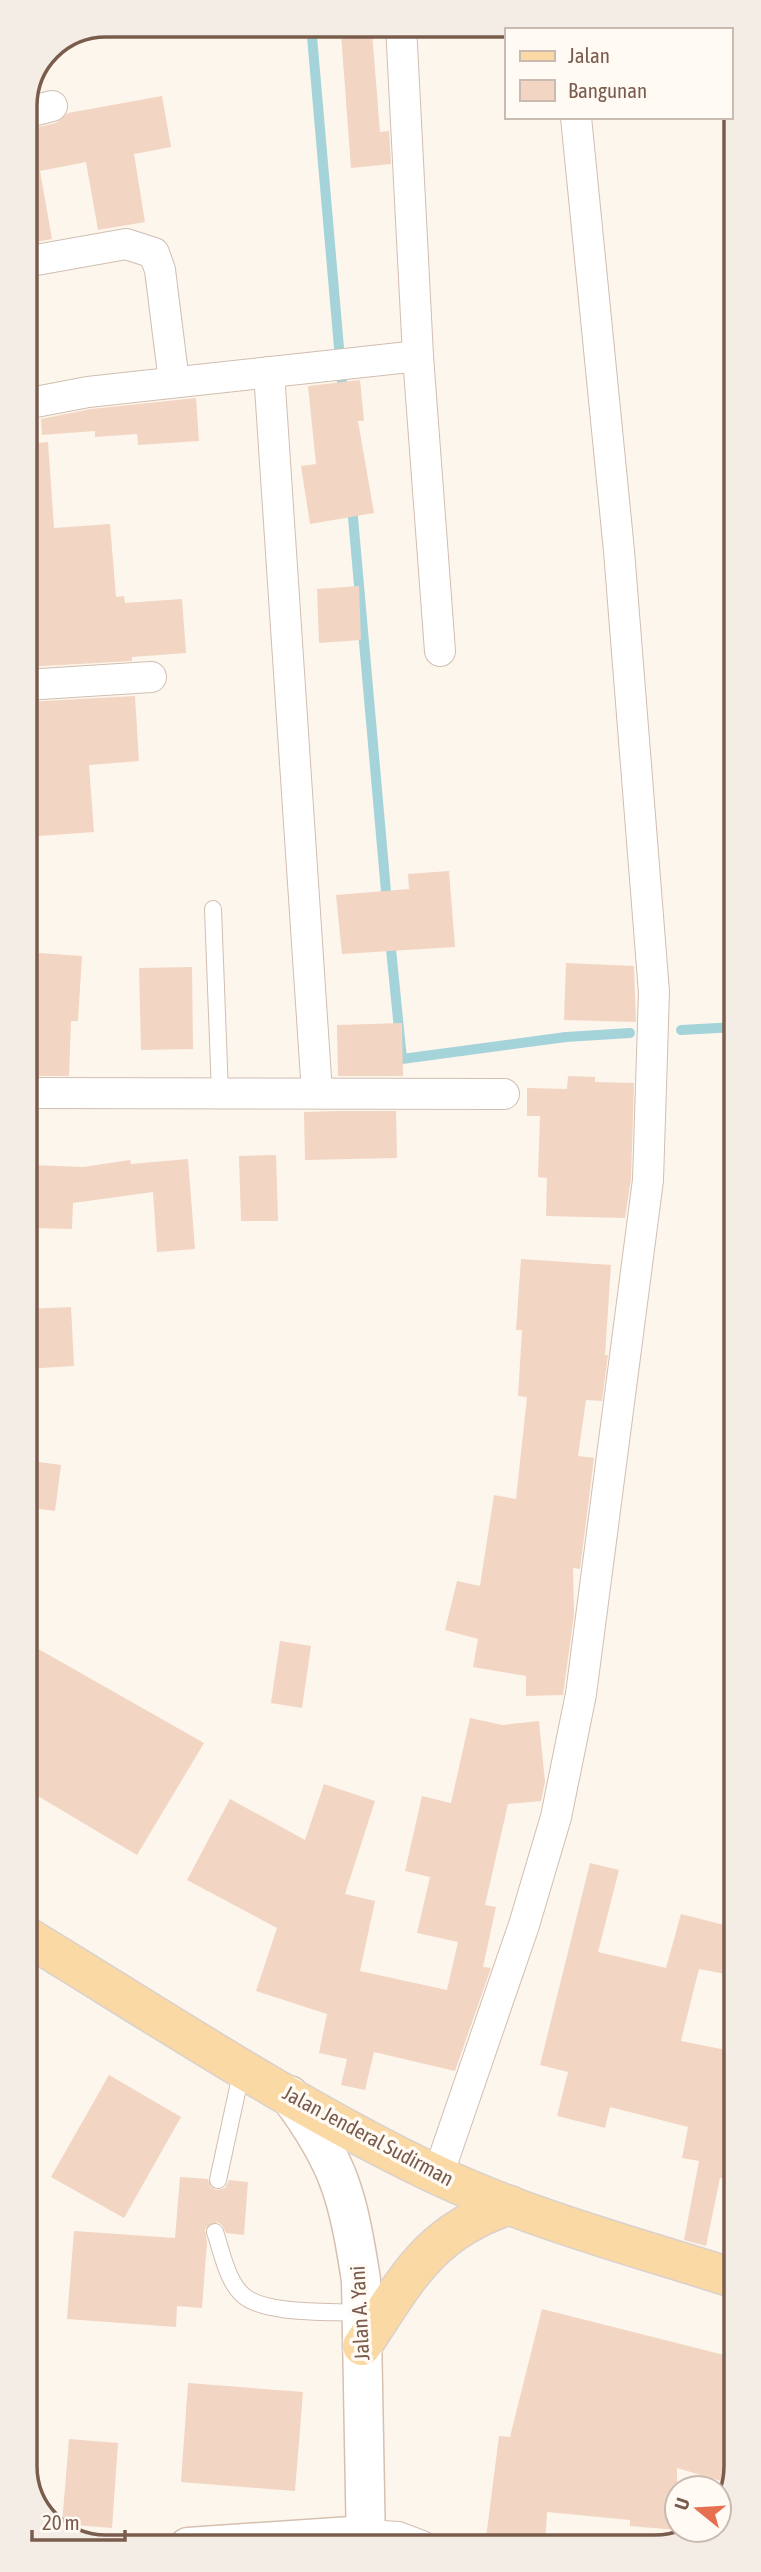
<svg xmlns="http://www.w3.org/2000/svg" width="761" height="2572" viewBox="0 0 761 2572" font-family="'Asap Condensed',sans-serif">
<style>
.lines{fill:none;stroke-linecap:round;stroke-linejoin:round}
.stream{stroke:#a5d3da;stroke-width:10}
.building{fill:#f3d5c3}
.lane-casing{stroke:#d1beb0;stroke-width:18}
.street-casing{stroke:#d1beb0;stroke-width:32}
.secondary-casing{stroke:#d6c0b0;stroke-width:41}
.primary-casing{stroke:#dad1cd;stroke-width:41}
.lane{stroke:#fff;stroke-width:16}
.street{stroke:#fff;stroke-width:30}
.secondary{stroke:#fff;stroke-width:38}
.primary{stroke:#fbd9a5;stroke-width:38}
.labels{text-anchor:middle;stroke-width:7;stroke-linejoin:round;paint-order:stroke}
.street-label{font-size:21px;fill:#7a5c4d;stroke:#fffaf3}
.rim{fill:none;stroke:#7a5c4d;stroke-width:3.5}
</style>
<rect width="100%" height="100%" fill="#fdf6ec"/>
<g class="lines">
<!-- stream -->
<g class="stream">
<polyline points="311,25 343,394"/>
<polyline points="352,506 387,903"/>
<polyline points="390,939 402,1059 566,1037 630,1033"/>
<polyline points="681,1030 736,1027"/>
</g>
</g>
<!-- building -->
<g class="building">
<polygon points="372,32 380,132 389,131 391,164 351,168 341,34"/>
<polygon points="162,96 171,147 134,154 145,222 98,230 86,162 40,171 52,239 25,244 25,130 56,123 68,113"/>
<polygon points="360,380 364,421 358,421 374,513 310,524 301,466 316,464 308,386"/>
<polygon points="196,398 199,441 138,445 137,434 95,437 95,431 42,435 41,419 91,409"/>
<polygon points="48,442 54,528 110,524 116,597 124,596 125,603 182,599 186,653 132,657 132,661 25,667 25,444"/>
<polygon points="359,586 361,640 319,643 317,589"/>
<polygon points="135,696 139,761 89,765 94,832 25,837 25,702"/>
<polygon points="449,871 455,947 342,954 336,895 409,889 408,874"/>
<polygon points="25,952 82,956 78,1021 71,1021 69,1076 29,1076 33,1019 25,1019"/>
<polygon points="566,963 634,966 636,1022 564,1020"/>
<polygon points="192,967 193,1049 141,1050 139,968"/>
<polygon points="402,1023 403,1076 338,1076 337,1025"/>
<polygon points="568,1076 595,1077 595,1082 634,1083 631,1179 625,1218 546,1216 547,1178 538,1177 540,1116 527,1116 527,1088 567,1089"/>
<polygon points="339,1111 396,1111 397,1158 305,1160 304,1112"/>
<polygon points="276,1155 278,1221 241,1221 239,1156"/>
<polygon points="188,1159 195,1249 157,1252 153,1192 73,1203 72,1229 30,1228 32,1165 83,1167 130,1160 131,1164"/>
<polygon points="521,1259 611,1265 605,1355 608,1355 602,1401 586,1400 578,1456 594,1458 580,1569 573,1568 574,1615 563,1695 526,1696 526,1676 473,1667 478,1639 445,1630 457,1581 480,1586 494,1495 516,1499 527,1397 518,1396 522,1330 516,1330"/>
<polygon points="71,1307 74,1366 25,1369 25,1309"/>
<polygon points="25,1460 61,1465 55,1511 25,1507"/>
<polygon points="280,1641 311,1646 302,1708 271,1703"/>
<polygon points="26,1642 204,1743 137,1855 26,1789"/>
<polygon points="470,1718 502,1725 539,1721 545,1782 541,1801 508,1804 485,1905 496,1907 483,1967 491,1968 455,2071 374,2052 365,2090 341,2085 347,2059 319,2053 327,2014 256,1991 277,1928 187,1880 230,1799 305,1840 324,1784 375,1801 345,1894 375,1901 360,1971 447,1990 458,1942 417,1933 430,1877 405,1871 422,1796 451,1803"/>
<polygon points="590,1863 619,1870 598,1952 666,1968 681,1914 736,1928 736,1976 699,1969 681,2041 736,2052 736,2181 720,2178 706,2246 684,2240 699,2161 682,2158 688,2127 610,2107 605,2128 557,2116 568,2072 540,2065"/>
<polygon points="109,2075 181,2117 124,2218 51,2177"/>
<polygon points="180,2177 208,2179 211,2187 216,2190 225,2188 229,2180 248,2182 244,2235 226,2233 222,2225 217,2222 205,2229 207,2242 202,2308 177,2306 176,2327 67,2319 74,2231 175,2238"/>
<polygon points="542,2309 736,2358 736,2467 731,2484 677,2468 677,2530 630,2526 630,2520 547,2512 545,2546 485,2546 499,2436 510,2437"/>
<polygon points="188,2383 303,2392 295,2491 181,2482"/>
<polygon points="69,2439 118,2443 112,2528 62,2524"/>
</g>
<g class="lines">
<defs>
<g id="lane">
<polyline points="213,909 220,1093"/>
<polyline points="218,2180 242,2069"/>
<path d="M215 2232C222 2252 227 2282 244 2296 267 2315 332 2311 361 2313"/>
</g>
<g id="street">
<polyline points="401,25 418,356 440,651"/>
<polyline points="25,113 52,106"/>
<polyline points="25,262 126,244 154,253 160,270 174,382"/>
<polyline points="269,372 317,1093"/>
<polyline points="25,404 88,392 418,356"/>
<polyline points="25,685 151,677"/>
<polyline points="25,1093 504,1094"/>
<polyline points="438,2175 524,1925 556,1817 581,1694 648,1180 654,992 619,551 576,117"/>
<polyline points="366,2535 398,2537 422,2546"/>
</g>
<g id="secondary">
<path d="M289 2095C340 2163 348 2197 361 2280L366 2547"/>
<polyline points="188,2547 366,2535"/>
</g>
<g id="primary">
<path d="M26 1936C161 2018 294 2107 437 2175 533 2220 636 2247 736 2279"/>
<path d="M362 2346C407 2279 428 2232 510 2205"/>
</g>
</defs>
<!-- lane casing -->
<use href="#lane" class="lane-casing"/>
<!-- street casing -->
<use href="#street" class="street-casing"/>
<!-- secondary casing -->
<use href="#secondary" class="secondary-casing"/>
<!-- primary casing -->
<use href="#primary" class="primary-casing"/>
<!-- lane -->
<use href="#lane" class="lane"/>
<!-- street -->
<use href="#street" class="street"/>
<!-- secondary -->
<use href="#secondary" class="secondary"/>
<!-- primary -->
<use href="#primary" class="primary"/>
</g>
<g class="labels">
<!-- street labels -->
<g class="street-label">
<text transform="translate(368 2136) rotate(28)" y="7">Jalan Jenderal Sudirman</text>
<text transform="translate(360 2313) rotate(-93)" y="7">Jalan A. Yani</text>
</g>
</g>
<!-- crop -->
<path d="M0 0H761V2572H0ZM106 37H655A69 69 0 0 1 724 106V2466A69 69 0 0 1 655 2535H106A69 69 0 0 1 37 2466V106A69 69 0 0 1 106 37Z" fill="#f4ede6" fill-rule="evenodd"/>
<path class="rim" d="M106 37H655A69 69 0 0 1 724 106V2466A69 69 0 0 1 655 2535H106A69 69 0 0 1 37 2466V106A69 69 0 0 1 106 37Z"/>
<!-- legend -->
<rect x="505" y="28" width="228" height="91" fill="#fffaf3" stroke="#cabbb1" stroke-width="2"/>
<rect x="520" y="51" width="35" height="10" fill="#fbd9a5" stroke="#cabbb1" stroke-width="2"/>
<text x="568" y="63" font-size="21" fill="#7a5c4d">Jalan</text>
<rect x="520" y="80" width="35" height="21" fill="#f3d5c3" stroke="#cabbb1" stroke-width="2"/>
<text x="568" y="98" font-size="21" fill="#7a5c4d">Bangunan</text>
<!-- north arrow -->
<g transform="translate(698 2509) rotate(288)"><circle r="33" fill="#fffaf3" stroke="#cabbb1" stroke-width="2"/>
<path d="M0-5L12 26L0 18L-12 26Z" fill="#e76f51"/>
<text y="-10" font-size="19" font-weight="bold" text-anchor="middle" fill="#7a5c4d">U</text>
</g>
<!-- scale -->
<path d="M32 2530v10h93v-10" fill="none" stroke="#7a5c4d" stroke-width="3.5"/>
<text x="42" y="2530" font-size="21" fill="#7a5c4d" stroke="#fffaf3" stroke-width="5" paint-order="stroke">20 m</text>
</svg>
